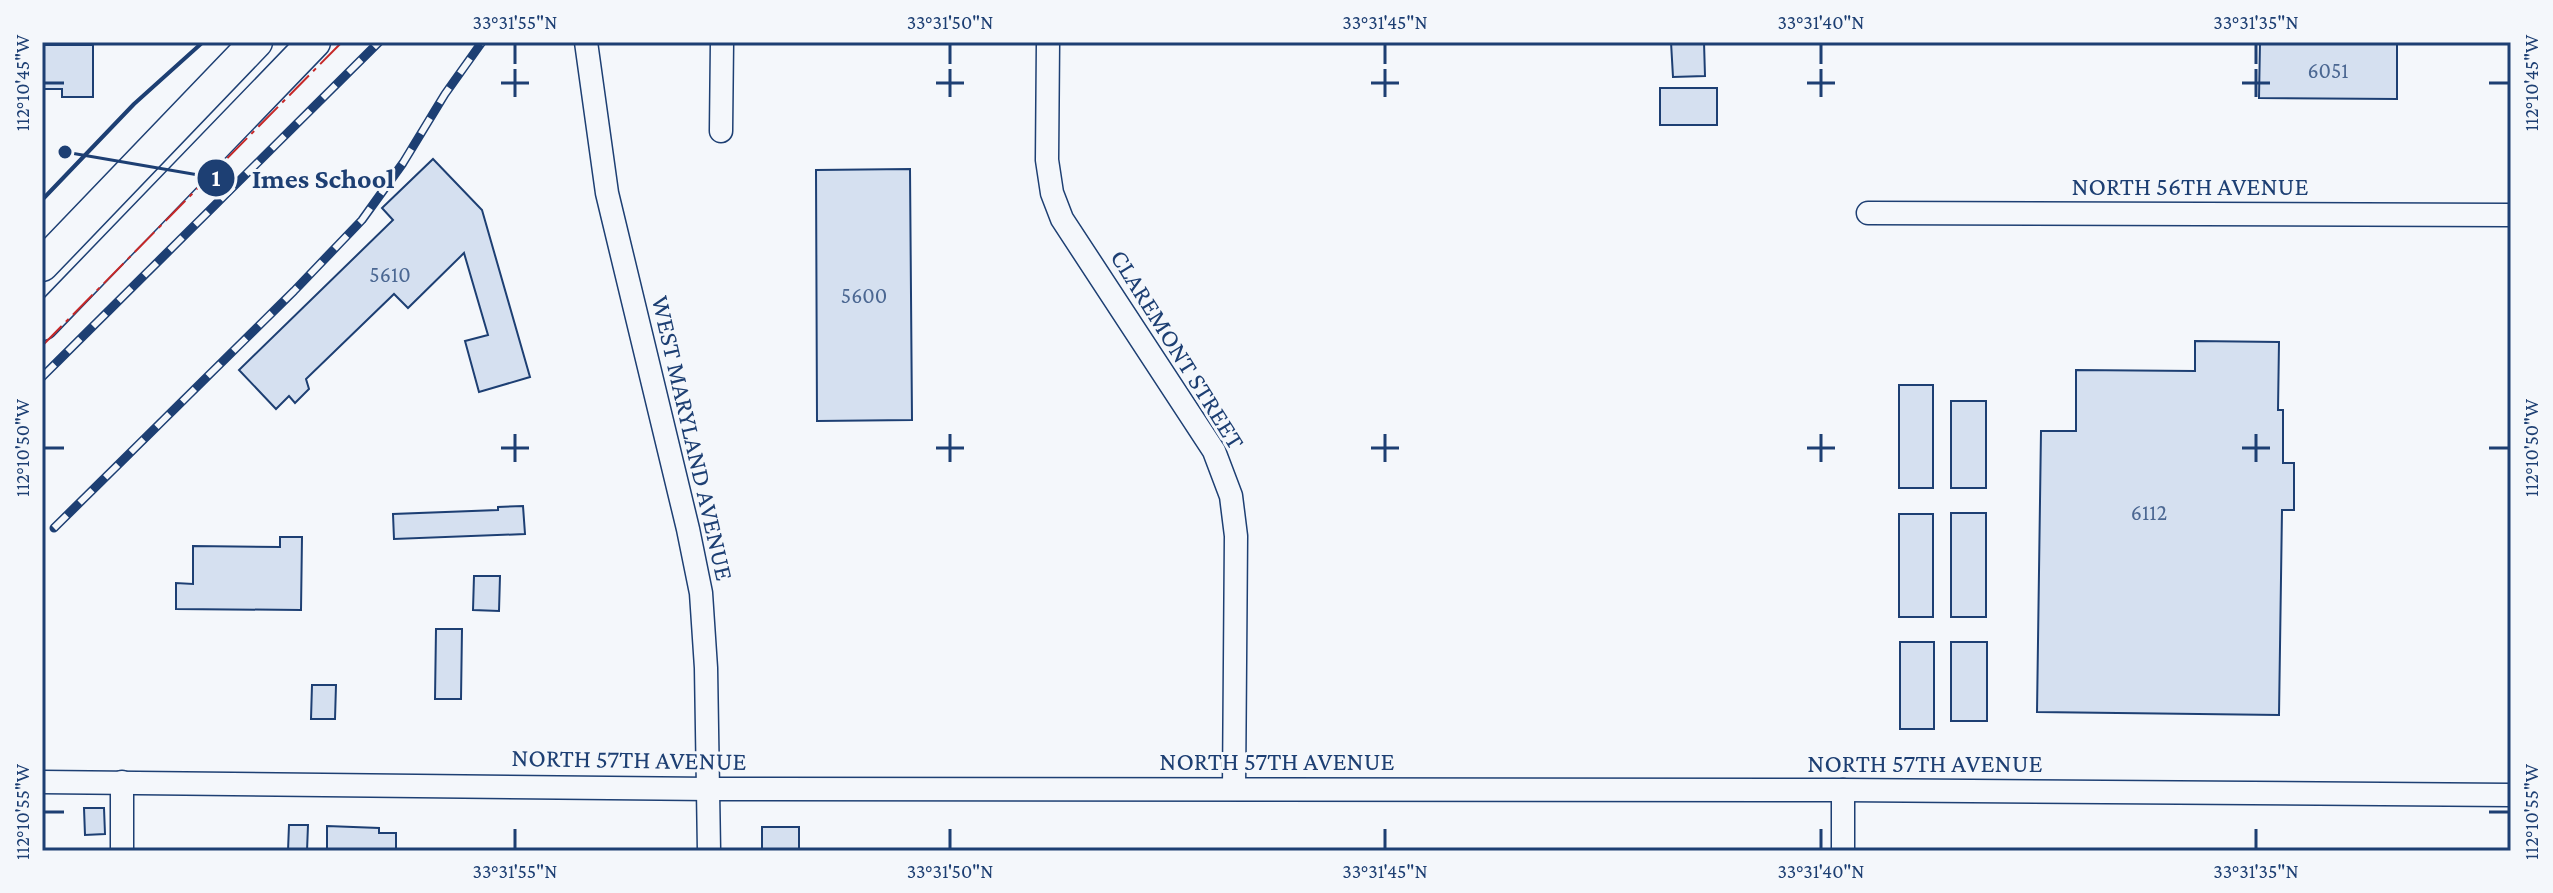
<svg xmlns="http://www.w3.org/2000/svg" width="2553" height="893" viewBox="0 0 2553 893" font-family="'Crimson Pro',serif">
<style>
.building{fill:#d5e0f0;stroke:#1d3f73;stroke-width:2}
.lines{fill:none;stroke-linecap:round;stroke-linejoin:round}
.minor-casing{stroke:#1d3f73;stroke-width:25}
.highway-casing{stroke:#1d3f73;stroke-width:35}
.minor{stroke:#f4f7fb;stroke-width:22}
.highway{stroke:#f4f7fb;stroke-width:32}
.rail-casing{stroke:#1d3f73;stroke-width:9}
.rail{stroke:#f4f7fb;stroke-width:6;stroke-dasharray:18;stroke-linecap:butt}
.wall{stroke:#1d3f73;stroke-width:4}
.power{stroke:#c62828;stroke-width:2;stroke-dasharray:28 6 4 6;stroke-linecap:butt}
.ticks{fill:none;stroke:#1d3f73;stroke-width:3}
.labels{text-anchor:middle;stroke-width:6;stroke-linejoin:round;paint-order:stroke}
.number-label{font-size:22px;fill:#4b6792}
.street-label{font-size:26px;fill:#1d3f73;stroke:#f4f7fb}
.leader{fill:none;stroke:#1d3f73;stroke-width:3}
.callout-dot{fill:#1d3f73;stroke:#f4f7fb;stroke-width:3}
.mark-label{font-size:24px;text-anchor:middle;font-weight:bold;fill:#fff}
.callout-label{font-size:28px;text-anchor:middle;font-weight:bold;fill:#1d3f73;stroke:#f4f7fb;stroke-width:6;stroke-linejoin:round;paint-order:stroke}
.neatline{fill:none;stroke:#1d3f73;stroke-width:3}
.ticks-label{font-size:20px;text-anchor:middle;fill:#1d3f73}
</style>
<rect width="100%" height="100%" fill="#f4f7fb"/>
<!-- building -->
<g class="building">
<polygon points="1671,42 1704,42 1705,76 1673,77"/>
<polygon points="2260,42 2397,42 2397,99 2259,98"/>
<polygon points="42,45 93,45 93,97 62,97 62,89 42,89"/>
<rect x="1660" y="88" width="57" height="37"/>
<polygon points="433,159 482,210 530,377 479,392 465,341 488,335 464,253 408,308 394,294 306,379 309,389 295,403 289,396 276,409 239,370 393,220 382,208"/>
<polygon points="910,169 912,420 817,421 816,170"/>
<polygon points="2195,341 2279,342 2278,410 2283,410 2283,463 2294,463 2294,510 2282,510 2279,715 2037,712 2041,431 2076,431 2076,370 2195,371"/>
<rect x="1899" y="385" width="34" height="103"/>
<rect x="1951" y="401" width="35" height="87"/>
<polygon points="523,506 525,534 394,539 393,514 498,510 498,507"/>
<rect x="1951" y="513" width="35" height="104"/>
<rect x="1899" y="514" width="34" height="103"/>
<polygon points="280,537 302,537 301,610 176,609 176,583 193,584 193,546 280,547"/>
<polygon points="474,576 500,576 499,611 473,610"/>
<polygon points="436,629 462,629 461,699 435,699"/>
<rect x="1900" y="642" width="34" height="87"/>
<rect x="1951" y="642" width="36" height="79"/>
<polygon points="312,685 336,685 335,719 311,719"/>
<polygon points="84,808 104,808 105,834 85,835"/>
<polygon points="289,825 308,825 307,851 288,851"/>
<polygon points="327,826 379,828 379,833 396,833 396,851 327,851"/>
<rect x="762" y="827" width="37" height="24"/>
</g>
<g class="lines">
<defs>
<g id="minor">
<polyline points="586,42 607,193 688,529 701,593 706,668 709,851"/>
<polyline points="1048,42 1047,160 1052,193 1062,219 1214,451 1231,496 1236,536 1234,789"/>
<polyline points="721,131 722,42"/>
<polyline points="1868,213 2511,215"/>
<polyline points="42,782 710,789 1843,790 2511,795"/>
<polyline points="122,782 122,851"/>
<polyline points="1843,851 1843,790"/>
</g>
<g id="highway">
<polyline points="42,265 256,42"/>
<polyline points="42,324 314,42"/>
</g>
</defs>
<!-- minor casing -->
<use href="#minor" class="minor-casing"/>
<!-- highway casing -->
<use href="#highway" class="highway-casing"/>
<!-- minor -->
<use href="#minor" class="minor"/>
<!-- highway -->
<use href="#highway" class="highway"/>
<defs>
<g id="rail">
<polyline points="42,377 379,42"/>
<polyline points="54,528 294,291 362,220 403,163 445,94 482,42"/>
</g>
</defs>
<!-- rail casing -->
<use href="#rail" class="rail-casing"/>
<!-- rail -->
<use href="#rail" class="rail"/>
<!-- wall -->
<polyline class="wall" points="42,200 134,104 203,42"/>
<!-- power -->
<polyline class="power" points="42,346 342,42"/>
</g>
<!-- ticks -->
<path class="ticks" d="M515 44V64M950 44V64M1385 44V64M1821 44V64M2256 44V64M515 69V97M950 69V97M1385 69V97M1821 69V97M2256 69V97M44 83H64M501 83H529M936 83H964M1371 83H1399M1807 83H1835M2242 83H2270M2489 83H2509M515 434V462M950 434V462M1385 434V462M1821 434V462M2256 434V462M44 448H64M501 448H529M936 448H964M1371 448H1399M1807 448H1835M2242 448H2270M2489 448H2509M44 812H64M2489 812H2509M515 829V849M950 829V849M1385 829V849M1821 829V849M2256 829V849"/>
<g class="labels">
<!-- number labels -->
<g class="number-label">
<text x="2328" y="78">6051</text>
<text x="390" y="282">5610</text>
<text x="864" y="303">5600</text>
<text x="2149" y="520">6112</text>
</g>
<!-- street labels -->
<g class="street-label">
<text x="2190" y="195">NORTH 56TH AVENUE</text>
<text transform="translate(1178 349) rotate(58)" y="9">CLAREMONT STREET</text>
<text transform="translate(693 438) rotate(77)" y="9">WEST MARYLAND AVENUE</text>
<text transform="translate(629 759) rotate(1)" y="9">NORTH 57TH AVENUE</text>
<text x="1277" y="770">NORTH 57TH AVENUE</text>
<text x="1925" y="772">NORTH 57TH AVENUE</text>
</g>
</g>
<!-- callouts -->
<path class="leader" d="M65 152L216 178"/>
<g class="callout-dot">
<circle cx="65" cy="152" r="8"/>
<circle cx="216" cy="178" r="20"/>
</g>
<g class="mark-label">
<text x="216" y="186">1</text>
</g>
<g class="callout-label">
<text x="323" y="188">Imes School</text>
</g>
<!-- border -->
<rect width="2553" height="893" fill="none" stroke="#f4f7fb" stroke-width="88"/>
<rect x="44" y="44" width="2465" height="805" class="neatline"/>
<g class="ticks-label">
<text x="515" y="29">33°31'55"N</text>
<text x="950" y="29">33°31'50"N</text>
<text x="1385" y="29">33°31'45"N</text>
<text x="1821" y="29">33°31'40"N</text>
<text x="2256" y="29">33°31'35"N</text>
<text transform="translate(2531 83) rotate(-90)" y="7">112°10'45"W</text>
<text transform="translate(22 83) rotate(-90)" y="7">112°10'45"W</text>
<text transform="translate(2531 448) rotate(-90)" y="7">112°10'50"W</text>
<text transform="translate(22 448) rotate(-90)" y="7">112°10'50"W</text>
<text transform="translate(2531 812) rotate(-90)" y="7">112°10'55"W</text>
<text transform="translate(22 812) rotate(-90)" y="7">112°10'55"W</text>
<text x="515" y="878">33°31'55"N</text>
<text x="950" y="878">33°31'50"N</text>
<text x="1385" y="878">33°31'45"N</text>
<text x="1821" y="878">33°31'40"N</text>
<text x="2256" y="878">33°31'35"N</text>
</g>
</svg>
